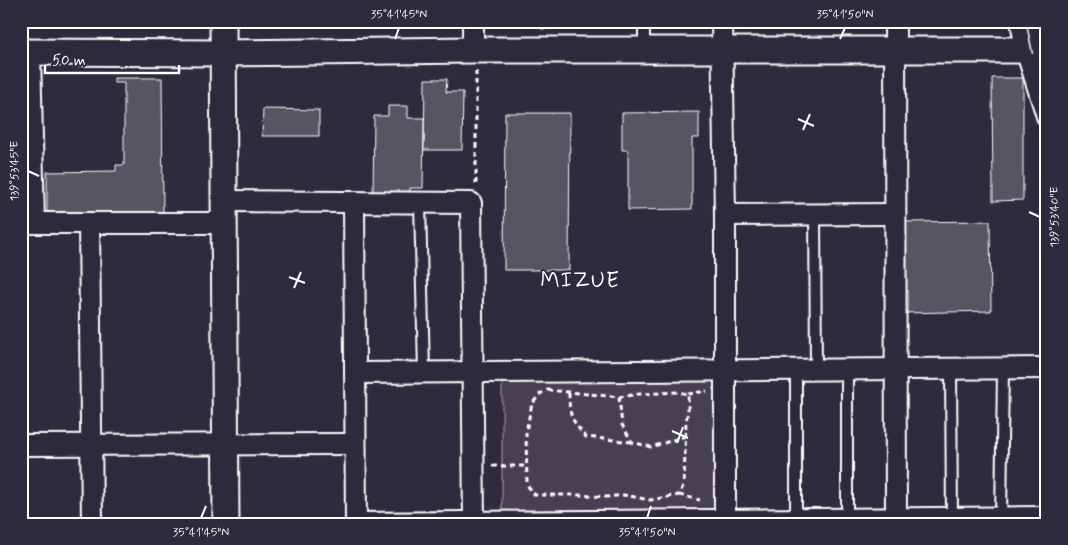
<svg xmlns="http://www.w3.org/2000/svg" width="1068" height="545" viewBox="0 0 1068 545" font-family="Mynerve,sans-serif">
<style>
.park{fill:#464152;stroke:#a2a0a8}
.building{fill:#595564;stroke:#fff}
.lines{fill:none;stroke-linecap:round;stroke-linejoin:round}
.service-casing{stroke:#fff;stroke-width:14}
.minor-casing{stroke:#fff;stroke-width:24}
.tertiary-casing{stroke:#fff;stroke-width:29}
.path{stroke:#fff;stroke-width:3;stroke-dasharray:5 4;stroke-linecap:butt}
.service{stroke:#2f2a3d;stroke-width:10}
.minor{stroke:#2f2a3d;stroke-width:20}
.tertiary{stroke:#2f2a3d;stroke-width:25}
.motorway-bridge-casing{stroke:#fff;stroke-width:31;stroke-linecap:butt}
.motorway-bridge{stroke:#2f2a3d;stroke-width:28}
.ticks{fill:none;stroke:#fff;stroke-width:2}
.labels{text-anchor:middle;stroke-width:4;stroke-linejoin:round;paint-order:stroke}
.quarter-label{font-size:22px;letter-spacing:1px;fill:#fff;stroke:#2f2a3d}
.neatline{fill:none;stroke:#fff;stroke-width:2}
.ticks-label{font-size:12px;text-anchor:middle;fill:#fff}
</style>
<rect width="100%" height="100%" fill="#2f2a3d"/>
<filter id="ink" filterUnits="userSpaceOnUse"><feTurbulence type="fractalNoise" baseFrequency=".02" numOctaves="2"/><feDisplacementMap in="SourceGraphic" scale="10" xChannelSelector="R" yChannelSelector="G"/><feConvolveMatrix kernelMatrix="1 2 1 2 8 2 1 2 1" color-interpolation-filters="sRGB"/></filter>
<g filter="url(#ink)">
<!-- park -->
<polygon class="park" points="502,376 715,378 718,506 714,517 502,520"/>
<!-- building -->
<g class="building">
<polygon points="541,21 574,21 574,28 541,29"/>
<polygon points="114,78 162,78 163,212 47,213 47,172 116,171 116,165 124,165 124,83 114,83"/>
<polygon points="992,78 1023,78 1023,200 993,201"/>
<polygon points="425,79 447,79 446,92 463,92 462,150 424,150"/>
<polygon points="388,106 408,106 408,118 424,118 423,188 410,188 410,194 373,194 374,116 388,116"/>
<polygon points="263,109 319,110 319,136 262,136"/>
<polygon points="699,112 699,138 692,138 692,209 628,210 628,150 622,150 622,113"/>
<polygon points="505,113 570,113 569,270 504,270"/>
<polygon points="990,221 991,311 904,313 903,222"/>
</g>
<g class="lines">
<defs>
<g id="service">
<polyline points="644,50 644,21"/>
<polyline points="420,203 424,372"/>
<polyline points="815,215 816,370"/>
<polyline points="951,369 952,521"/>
<polyline points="796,370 796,519"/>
<polyline points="1001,520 1003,369"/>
<polyline points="847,521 847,370"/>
</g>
<g id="minor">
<polyline points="473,21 473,50"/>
<polyline points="722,21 725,215 725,524"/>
<polyline points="895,21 896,524"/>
<polyline points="1021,21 1026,50 1047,116"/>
<polyline points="30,52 34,223"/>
<polyline points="224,201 471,203 474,524"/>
<polyline points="354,202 356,524"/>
<polyline points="725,215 895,214"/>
<polyline points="21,223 224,223"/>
<polyline points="89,223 92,524"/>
<polyline points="355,373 1047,368"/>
<polyline points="21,445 355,444"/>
<polyline points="356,523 1047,517"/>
</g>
<g id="tertiary">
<polyline points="223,21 226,524"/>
<polyline points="21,52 223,53 473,50 1047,50"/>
</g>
</defs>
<!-- service casing -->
<use href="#service" class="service-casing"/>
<!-- minor casing -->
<use href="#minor" class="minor-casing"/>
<!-- tertiary casing -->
<use href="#tertiary" class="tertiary-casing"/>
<!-- path -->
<g class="path">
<polyline points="476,71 476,187"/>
<polygon points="547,390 619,397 640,394 678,392 688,394 688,411 686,421 684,484 679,495 650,500 624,495 607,497 579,495 535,495 527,485 526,431 532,404 540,394"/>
<path d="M569 393C569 415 571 420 586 437L632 442"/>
<polyline points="688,394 707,391"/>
<polyline points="619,397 622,425 632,442 651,447 686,436"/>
<polyline points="492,466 526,466"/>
<polyline points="679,495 700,500"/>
</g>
<!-- service -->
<use href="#service" class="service"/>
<!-- minor -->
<use href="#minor" class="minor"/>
<!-- tertiary -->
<use href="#tertiary" class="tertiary"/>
<defs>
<polyline id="motorway-bridge" points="1041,21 1047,51"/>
</defs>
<!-- motorway-bridge casing -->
<use href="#motorway-bridge" class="motorway-bridge-casing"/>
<!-- motorway-bridge -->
<use href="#motorway-bridge" class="motorway-bridge"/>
</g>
</g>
<!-- ticks -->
<path class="ticks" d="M395 39 399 28M840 39 845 28M798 119 814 126M803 130 810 114M28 171 39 176M1029 212 1040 217M289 277 305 283M294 288 301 272M672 431 688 438M677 443 683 427M201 518 206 506M647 518 651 506"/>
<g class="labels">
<!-- quarter labels -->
<g class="quarter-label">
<text x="580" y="287">MIZUE</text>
</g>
</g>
<!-- margin -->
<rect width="1068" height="545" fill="none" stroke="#2f2a3d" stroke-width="55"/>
<!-- scale -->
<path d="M45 65v8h134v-8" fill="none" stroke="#ffffff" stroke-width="2.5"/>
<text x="52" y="65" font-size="15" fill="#ffffff" stroke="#2f2a3d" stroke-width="4" paint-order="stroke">50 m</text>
<rect x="28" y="28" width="1012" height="490" class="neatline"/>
<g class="ticks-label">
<text x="399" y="18">35°41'45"N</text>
<text x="845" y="18">35°41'50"N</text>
<text transform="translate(14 171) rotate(-90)" y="4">139°53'45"E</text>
<text transform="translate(1054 217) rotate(-90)" y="4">139°53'40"E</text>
<text x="201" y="536">35°41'45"N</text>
<text x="647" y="536">35°41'50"N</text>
</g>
</svg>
